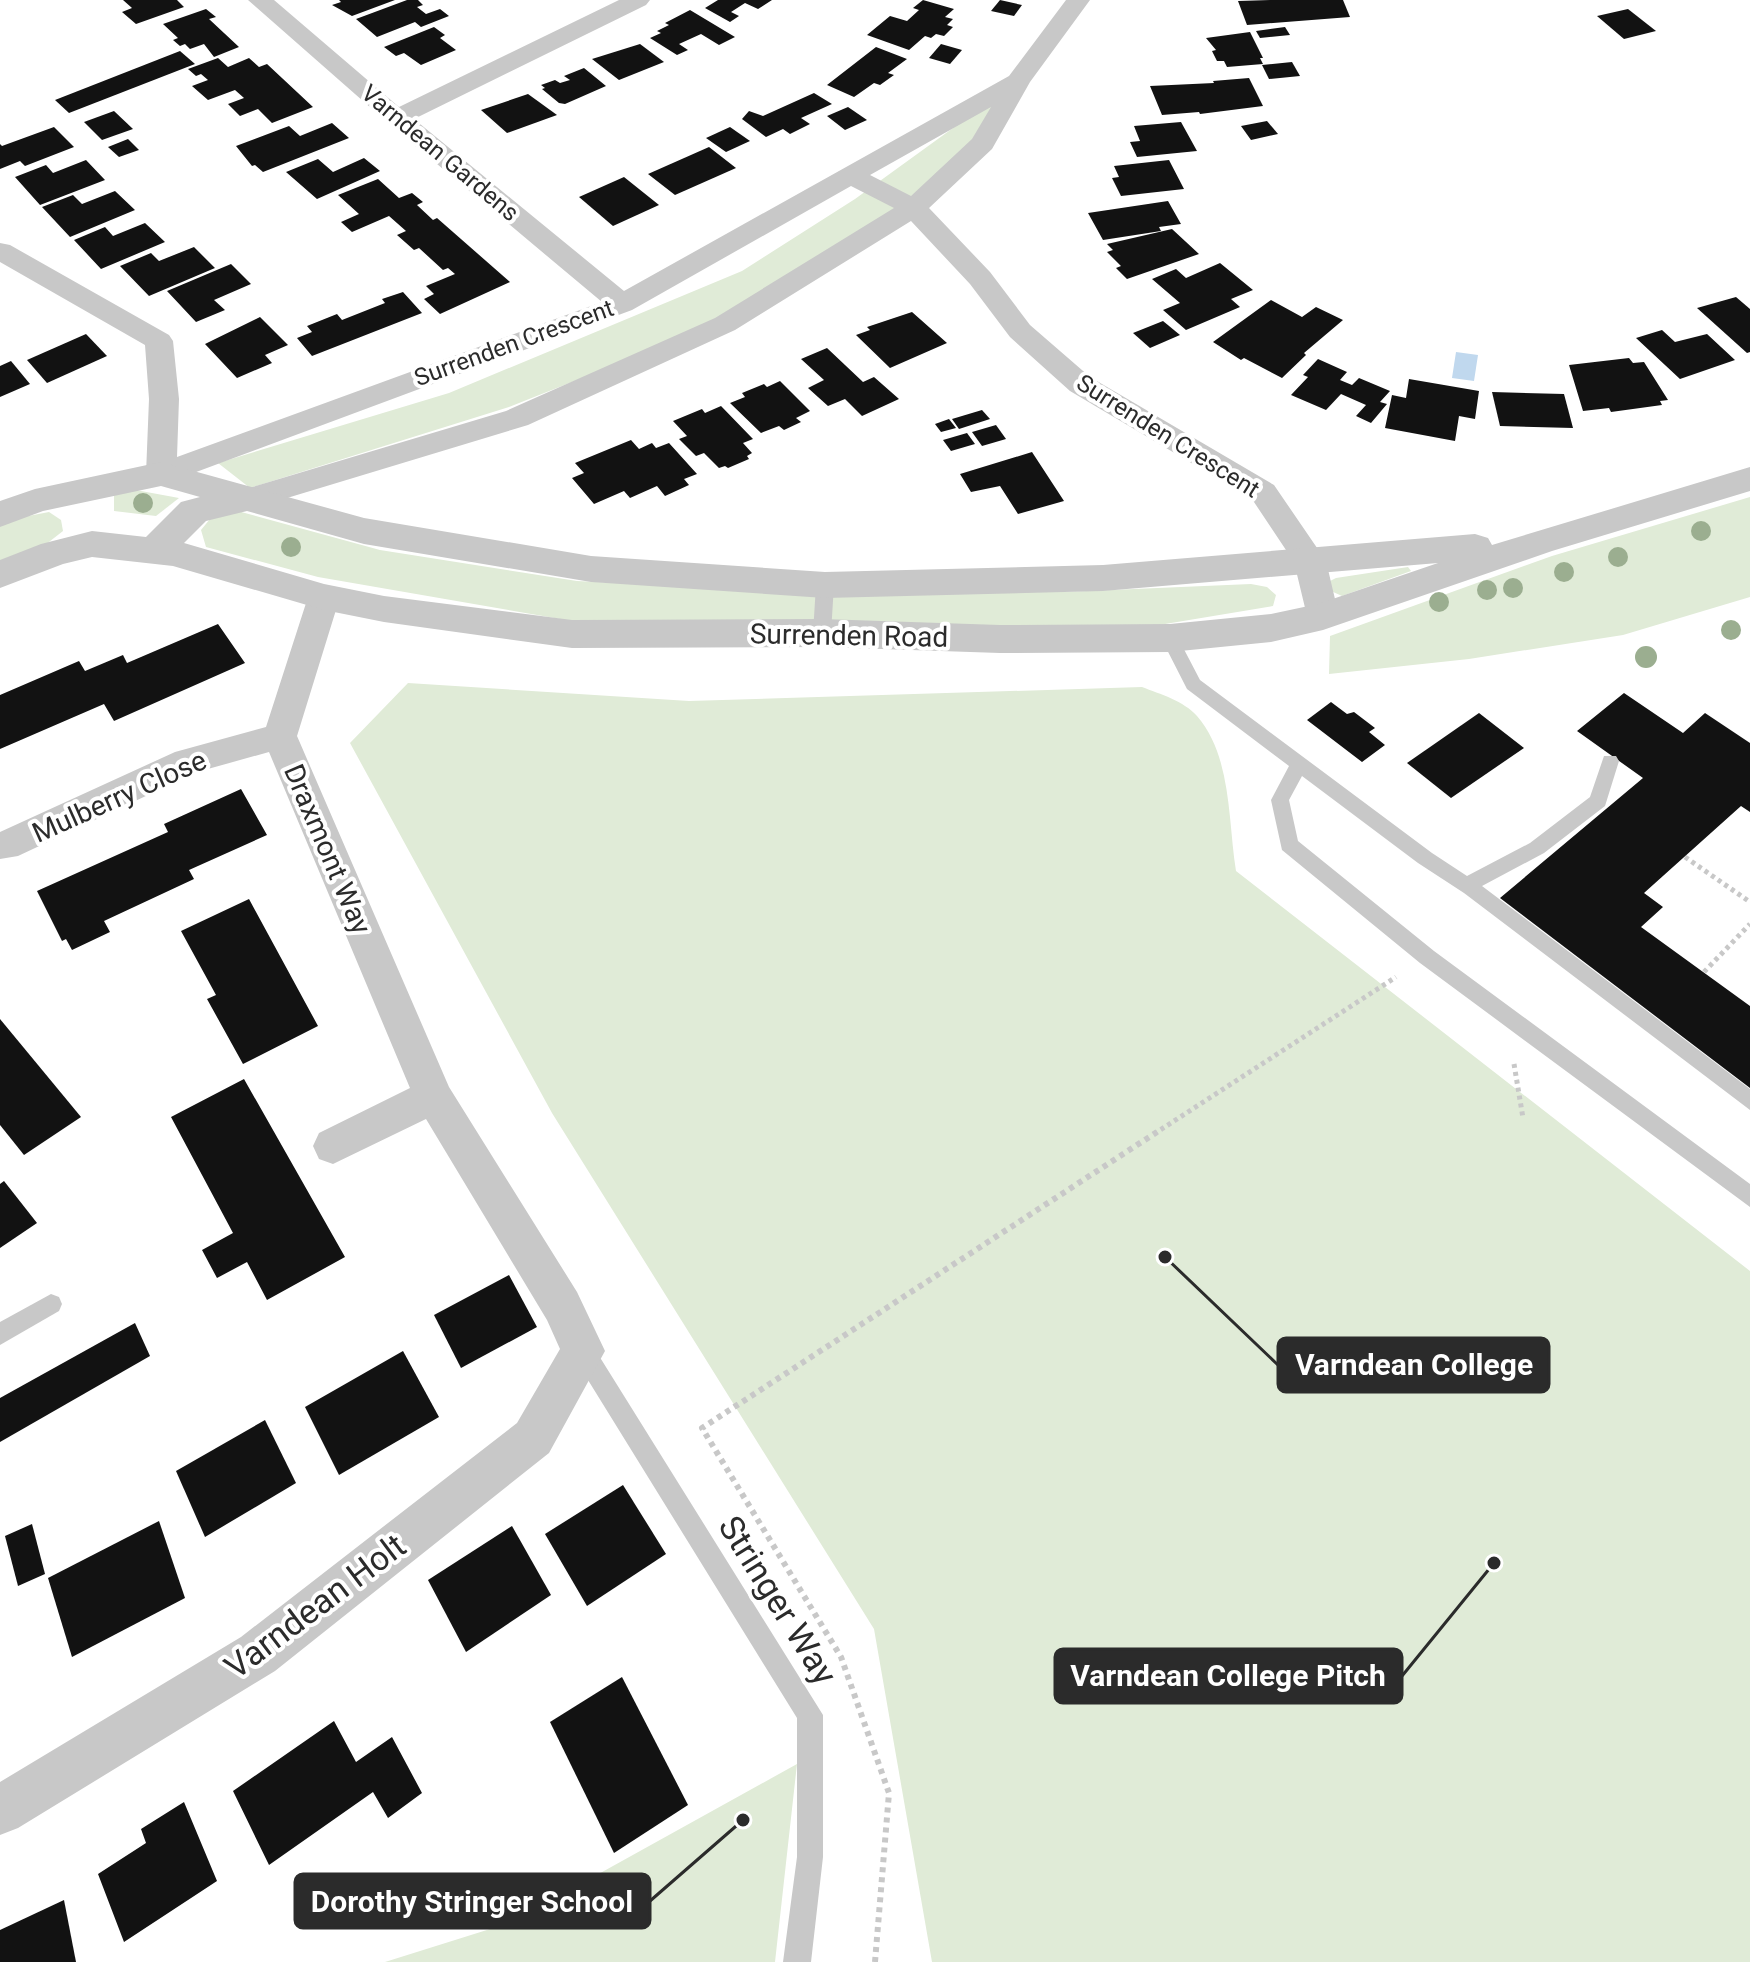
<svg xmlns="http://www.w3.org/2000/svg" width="1750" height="1962" viewBox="0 0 1750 1962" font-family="Roboto,sans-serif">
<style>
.green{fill:#e0ebd7}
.water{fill:#c0d8ee}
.building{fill:#121212}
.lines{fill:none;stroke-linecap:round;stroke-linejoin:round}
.path-far1{stroke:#c8c8c8;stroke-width:5;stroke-dasharray:4 4;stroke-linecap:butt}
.path{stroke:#c8c8c8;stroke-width:6;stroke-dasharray:5 5;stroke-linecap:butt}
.service{fill:#c8c8c8;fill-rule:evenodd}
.minor{fill:#c8c8c8;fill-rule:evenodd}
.tertiary{fill:#c8c8c8;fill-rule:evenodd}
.tree{fill:#9bae90}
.labels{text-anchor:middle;stroke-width:8;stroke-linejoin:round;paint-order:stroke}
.far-street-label{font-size:24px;fill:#2b2b2b;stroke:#fff}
.street-label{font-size:28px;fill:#2b2b2b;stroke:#fff}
.near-street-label{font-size:34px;fill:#2b2b2b;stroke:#fff}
.leader{fill:none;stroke:#2b2b2b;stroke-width:3}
.callout-dot{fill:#2b2b2b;stroke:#fff;stroke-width:3}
.callout{fill:#2b2b2b;stroke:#2b2b2b;stroke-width:3}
.callout-label{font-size:30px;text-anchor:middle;font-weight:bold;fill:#fff}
</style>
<rect width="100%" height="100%" fill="#fff"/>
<!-- green -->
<g class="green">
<polygon points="1018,81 983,143 909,209 723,322 509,407 250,488 218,463 449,393 742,271 855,199"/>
<polygon points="114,486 179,498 156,516 114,511"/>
<polygon points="1750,497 1750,597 1623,635 1469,659 1329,674 1330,636 1552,556"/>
<polygon points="234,510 380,550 577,581 802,592 1064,592 1251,584 1267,587 1276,595 1273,606 1135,629 566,620 318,577 206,547 201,530 210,519"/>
<polygon points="49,512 61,520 63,531 45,545 0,564 0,526 23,517"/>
<polygon points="1408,567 1411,571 1342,596 1331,591 1328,582 1336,578"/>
<path d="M408 683 689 701 1142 687C1160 694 1184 701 1197 716 1232 756 1228 822 1236 871L1750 1271V1962H932L874 1629 552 1113 350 743Z"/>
<polygon points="797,1764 775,1962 385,1962 512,1922"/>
</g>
<!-- water -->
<polygon class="water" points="1456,352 1478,355 1474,381 1452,378"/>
<!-- building -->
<g class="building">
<polygon points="123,0 177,0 184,7 136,24 122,12 132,8"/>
<polygon points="339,0 395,0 352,16 332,5 341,2"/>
<polygon points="407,0 418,0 423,5 417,7 426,14 440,9 449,16 421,27 415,22 377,37 356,19"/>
<polygon points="718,0 772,0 758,9 745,3 731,12 739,16 730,22 705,8"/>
<polygon points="923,0 954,9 945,17 953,19 947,25 953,27 944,36 936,34 931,38 925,36 909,50 867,35 890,16 907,21 919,10 913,8"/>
<polygon points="1000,0 1022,5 1014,16 991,11"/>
<polygon points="1270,0 1343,0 1350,17 1247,25 1238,1"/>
<polygon points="206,9 216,17 209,19 239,47 214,57 204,44 190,49 185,44 180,46 173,40 178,38 163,24"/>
<polygon points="1628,9 1656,31 1624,39 1597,16"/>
<polygon points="690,10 735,37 719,45 701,34 679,44 688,50 677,55 650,38 661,33 657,31 669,25 665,23"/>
<polygon points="434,27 445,35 440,38 456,50 421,65 404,53 396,56 384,47"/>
<polygon points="1285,27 1290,35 1260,38 1256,31"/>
<polygon points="1250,32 1263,58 1260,58 1263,64 1227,67 1224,61 1217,61 1212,51 1216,50 1206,38"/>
<polygon points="640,44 664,62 619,80 592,59"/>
<polygon points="941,44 962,50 950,64 929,58"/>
<polygon points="876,47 907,59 888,73 894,75 880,85 874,83 854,97 827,85"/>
<polygon points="180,51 195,64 69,113 55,100"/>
<polygon points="218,58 228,67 249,58 259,67 267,64 313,107 272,123 258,109 240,116 228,104 244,98 235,90 208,100 192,86 208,80 201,74 196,76 188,69"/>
<polygon points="1292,62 1300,76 1269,79 1262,65"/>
<polygon points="584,68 606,86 565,104 559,103 542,89 545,88 541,85 555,80 560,83 570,80 564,76"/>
<polygon points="1249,78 1263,106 1200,114 1199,112 1162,115 1150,86 1214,83 1213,81"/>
<polygon points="814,93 832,104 801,118 810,124 790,134 783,129 766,137 742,119 749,111 763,116"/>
<polygon points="528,94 557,115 507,133 481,110"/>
<polygon points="848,107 867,120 845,130 827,116"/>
<polygon points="114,111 133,129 102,140 84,122"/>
<polygon points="1267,121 1278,134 1251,140 1241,126"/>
<polygon points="1181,122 1197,151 1137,157 1130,142 1140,141 1134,126"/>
<polygon points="332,123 349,138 263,172 255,165 252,166 236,146 289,126 300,136"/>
<polygon points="54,127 74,147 25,166 20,161 0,169 0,144 2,146"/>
<polygon points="730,127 750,141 726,152 706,138"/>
<polygon points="128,139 139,150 119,157 108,147"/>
<polygon points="709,147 736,168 675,195 648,174"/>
<polygon points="364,158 380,171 317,199 286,172 318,159 333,172"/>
<polygon points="86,160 105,180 40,205 15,177 46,165 53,173"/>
<polygon points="1169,160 1184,189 1121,196 1112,178 1119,177 1114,166"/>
<polygon points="624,177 659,205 613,226 579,197"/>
<polygon points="378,179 399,198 412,193 423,202 417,205 433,220 437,218 510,282 440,314 424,299 434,294 426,286 455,274 448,268 443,270 419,248 414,250 397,235 406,231 389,216 352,232 341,222 359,214 338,195"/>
<polygon points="115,191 135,210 70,237 42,207 73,195 82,204"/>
<polygon points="1168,201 1181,224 1159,227 1161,231 1103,240 1088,213"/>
<polygon points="145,223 165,242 101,269 74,240 105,227 113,236"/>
<polygon points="1172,229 1199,254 1127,279 1116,268 1121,266 1107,252 1113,250 1107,244"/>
<polygon points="194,247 215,268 149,296 120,266 151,253 159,261"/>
<polygon points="1220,263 1253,290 1231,299 1240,307 1186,330 1163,310 1180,303 1152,279 1176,269 1186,278"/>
<polygon points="231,264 251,284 214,300 225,310 196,322 167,291"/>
<polygon points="403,292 422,313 312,356 297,338 312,332 307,326 337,314 342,320 385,303 382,299"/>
<polygon points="1736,297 1750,309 1750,352 1747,353 1697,308"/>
<polygon points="1271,300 1302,317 1316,307 1343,320 1304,353 1306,355 1282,378 1244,358 1241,360 1213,342"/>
<polygon points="912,312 947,343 890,368 856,335 870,330 867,327"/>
<polygon points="260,317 288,345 265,355 272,363 237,378 205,344"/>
<polygon points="1163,321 1180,335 1150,348 1133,333"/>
<polygon points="1662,330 1675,342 1707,334 1735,360 1680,379 1636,338"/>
<polygon points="86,334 107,356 47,383 27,360"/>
<polygon points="827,348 863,382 874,377 899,399 862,416 845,399 828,406 808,388 824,380 801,359"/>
<polygon points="1629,358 1633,363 1644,362 1668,400 1660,401 1662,405 1611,412 1609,408 1583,411 1569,365"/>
<polygon points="1318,359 1347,372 1340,380 1352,385 1359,378 1390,391 1380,402 1387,404 1371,423 1356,416 1366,405 1341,394 1326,410 1291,395 1308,377 1303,375"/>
<polygon points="11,361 30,384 0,397 0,366"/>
<polygon points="1409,379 1479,391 1475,419 1459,416 1455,441 1385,428 1392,395 1406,398"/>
<polygon points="780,381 810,411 796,418 801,422 784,430 779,426 761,433 730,403 745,397 742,393 764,384 767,387"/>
<polygon points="1492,392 1564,394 1573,428 1500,426"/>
<polygon points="721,406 753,439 743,443 752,453 747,456 749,459 728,468 725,466 719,468 704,453 696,456 679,439 687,436 673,421 702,409 705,413"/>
<polygon points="982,410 990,419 959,429 952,419"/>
<polygon points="949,419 956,428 941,432 935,424"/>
<polygon points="996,425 1006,439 982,446 972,432"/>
<polygon points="967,433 975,444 951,451 943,440"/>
<polygon points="631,440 639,449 652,443 656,448 669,443 697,474 684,479 689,485 665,496 657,486 630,498 624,491 594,504 572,478 584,473 575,463"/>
<polygon points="1032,452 1064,501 1018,514 1000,486 971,492 960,474"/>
<polygon points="218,624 245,663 114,721 104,704 0,749 0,695 79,661 85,671 123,655 127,663"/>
<polygon points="1624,693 1683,733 1705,713 1750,743 1750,812 1741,806 1644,893 1663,907 1641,927 1750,1006 1750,1088 1500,898 1643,778 1577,731"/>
<polygon points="1331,702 1347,714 1354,712 1375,728 1369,732 1385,745 1362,762 1307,720"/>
<polygon points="1479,713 1524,748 1451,798 1407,763"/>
<polygon points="241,789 267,835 189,870 194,879 104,921 110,932 72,950 66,939 62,941 37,891 168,832 164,824"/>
<polygon points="249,899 318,1026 243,1064 207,999 216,995 181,931"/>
<polygon points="0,1019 81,1117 24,1155 0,1125"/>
<polygon points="244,1079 345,1257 267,1300 247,1262 217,1278 202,1250 233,1233 171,1117"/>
<polygon points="4,1181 37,1223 0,1248 0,1184"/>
<polygon points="509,1275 537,1327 461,1368 434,1315"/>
<polygon points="135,1323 150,1356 0,1442 0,1398"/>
<polygon points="403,1351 439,1417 339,1475 305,1407"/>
<polygon points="265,1420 296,1483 205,1537 176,1471"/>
<polygon points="623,1485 666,1554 587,1606 545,1534"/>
<polygon points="159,1521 185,1598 72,1657 48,1578"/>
<polygon points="32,1524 45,1574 18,1586 5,1536"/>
<polygon points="512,1526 551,1595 466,1652 428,1580"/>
<polygon points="622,1677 688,1805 614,1853 550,1722"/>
<polygon points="334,1721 356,1762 392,1737 422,1793 388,1818 373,1792 269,1865 233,1791"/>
<polygon points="184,1802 217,1881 124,1942 98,1874 146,1843 141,1829"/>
<polygon points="64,1900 76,1962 0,1962 0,1930"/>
</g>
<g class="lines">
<!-- path-far1 -->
<g class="path-far1">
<polyline points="1685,857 1750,902"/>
<polyline points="1704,972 1750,924"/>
<polyline points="1514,1064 1523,1118"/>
<polyline points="1154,1134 1396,977"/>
</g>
<!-- path -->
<polyline class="path" points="875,1962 889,1793 841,1657 702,1428 1157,1132"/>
<!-- service -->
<g class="service">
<polygon points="825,579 834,585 831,633 822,639 813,633 816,585"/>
<polygon points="1170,632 1176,634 1200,680 1432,853 1467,876 1530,843 1590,797 1604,756 1616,756 1619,761 1605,806 1544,853 1482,886 1750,1089 1750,1110 1464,893 1418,863 1302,776 1289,800 1298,841 1434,951 1750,1184 1750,1207 1420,963 1282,850 1271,800 1289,766 1187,689 1161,638"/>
<polygon points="51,1294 59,1297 62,1304 59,1311 0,1345 0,1322"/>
<polygon points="583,1340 591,1343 823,1715 823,1857 811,1962 783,1962 797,1857 797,1718 575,1359 572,1351 575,1343"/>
</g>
<!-- minor -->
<g class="minor">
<path d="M248 0H274L399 107 619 0H650L646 5 414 119 624 291 1009 76 1066 0H1090L1030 82 992 149 929 208 990 272 1030 325 1090 377 1274 485 1326 561 1339 616 1335 624 1323 628 1311 624 1307 616 1294 562 1252 499 1070 391 1010 337 970 284 911 221 735 330 528 425 247 510 236 506 231 499 236 492 506 411 715 318 894 208 851 186 632 310 172 481 161 484 150 481 146 474 149 399 145 345 0 262V243L10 245 169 335 173 341 179 399 177 457 602 302 388 123ZM991 107 972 139 911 196 870 175Z"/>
<polygon points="324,585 335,589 340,597 297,736 449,1087 577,1292 605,1351 549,1453 275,1671 18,1828 0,1835 0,1782 241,1637 517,1423 560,1349 547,1320 426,1119 333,1164 319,1159 313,1146 319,1133 410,1088 269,752 197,772 18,856 0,859 0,832 175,752 266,727 308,597 313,589"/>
</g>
<!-- tertiary -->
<path class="tertiary" d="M161 462 364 518 591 556 825 572 1103 565 1475 534 1488 538 1492 545 1750 467V491L1552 551 1323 630 1271 642 1170 652 1000 653 822 647 572 648 384 622 324 610 173 566 92 557 63 564 0 588V560L41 544 92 531 146 537 181 502 200 497 161 486 43 511 0 527V501L35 489ZM247 511 364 544 591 582 825 598 1103 591 1438 563 1318 604 1271 614 1170 624 1000 625 822 619 572 620 384 596 324 584 184 543 206 521Z"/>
</g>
<!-- trees -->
<g class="tree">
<circle cx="143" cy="503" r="10"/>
<circle cx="1701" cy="531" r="10"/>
<circle cx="291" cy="547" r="10"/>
<circle cx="1618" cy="557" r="10"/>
<circle cx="1564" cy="572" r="10"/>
<circle cx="1513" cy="588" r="10"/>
<circle cx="1487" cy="590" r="10"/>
<circle cx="1439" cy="602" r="10"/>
<circle cx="1731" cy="630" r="10"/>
<circle cx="1646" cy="657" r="11"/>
</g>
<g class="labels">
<!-- far-street labels -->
<g class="far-street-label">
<text transform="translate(440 153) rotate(40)" y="8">Varndean Gardens</text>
<text transform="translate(514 343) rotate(-20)" y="8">Surrenden Crescent</text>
<text transform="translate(1168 436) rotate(32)" y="8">Surrenden Crescent</text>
</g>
<!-- street labels -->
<g class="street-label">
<text transform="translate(849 635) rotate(1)" y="10">Surrenden Road</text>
<text transform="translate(119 796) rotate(-24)" y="10">Mulberry Close</text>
<text transform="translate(328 849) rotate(67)" y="10">Draxmont Way</text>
</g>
<!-- near-street labels -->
<g class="near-street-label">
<text transform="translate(778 1600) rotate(58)" y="12">Stringer Way</text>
<text transform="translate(315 1606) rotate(-37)" y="12">Varndean Holt</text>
</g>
</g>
<!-- callouts -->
<path class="leader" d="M1165 1257L1278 1365M1494 1563L1402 1676M743 1820L650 1901"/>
<g class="callout-dot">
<circle cx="1165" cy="1257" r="8"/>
<circle cx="1494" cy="1563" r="8"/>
<circle cx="743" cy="1820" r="8"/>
</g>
<g class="callout">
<rect x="1278" y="1338" width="271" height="54" rx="8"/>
<rect x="1055" y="1649" width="347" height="54" rx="8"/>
<rect x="295" y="1874" width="355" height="54" rx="8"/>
</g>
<g class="callout-label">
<text x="1414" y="1375">Varndean College</text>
<text x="1228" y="1686">Varndean College Pitch</text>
<text x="472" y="1912">Dorothy Stringer School</text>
</g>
</svg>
